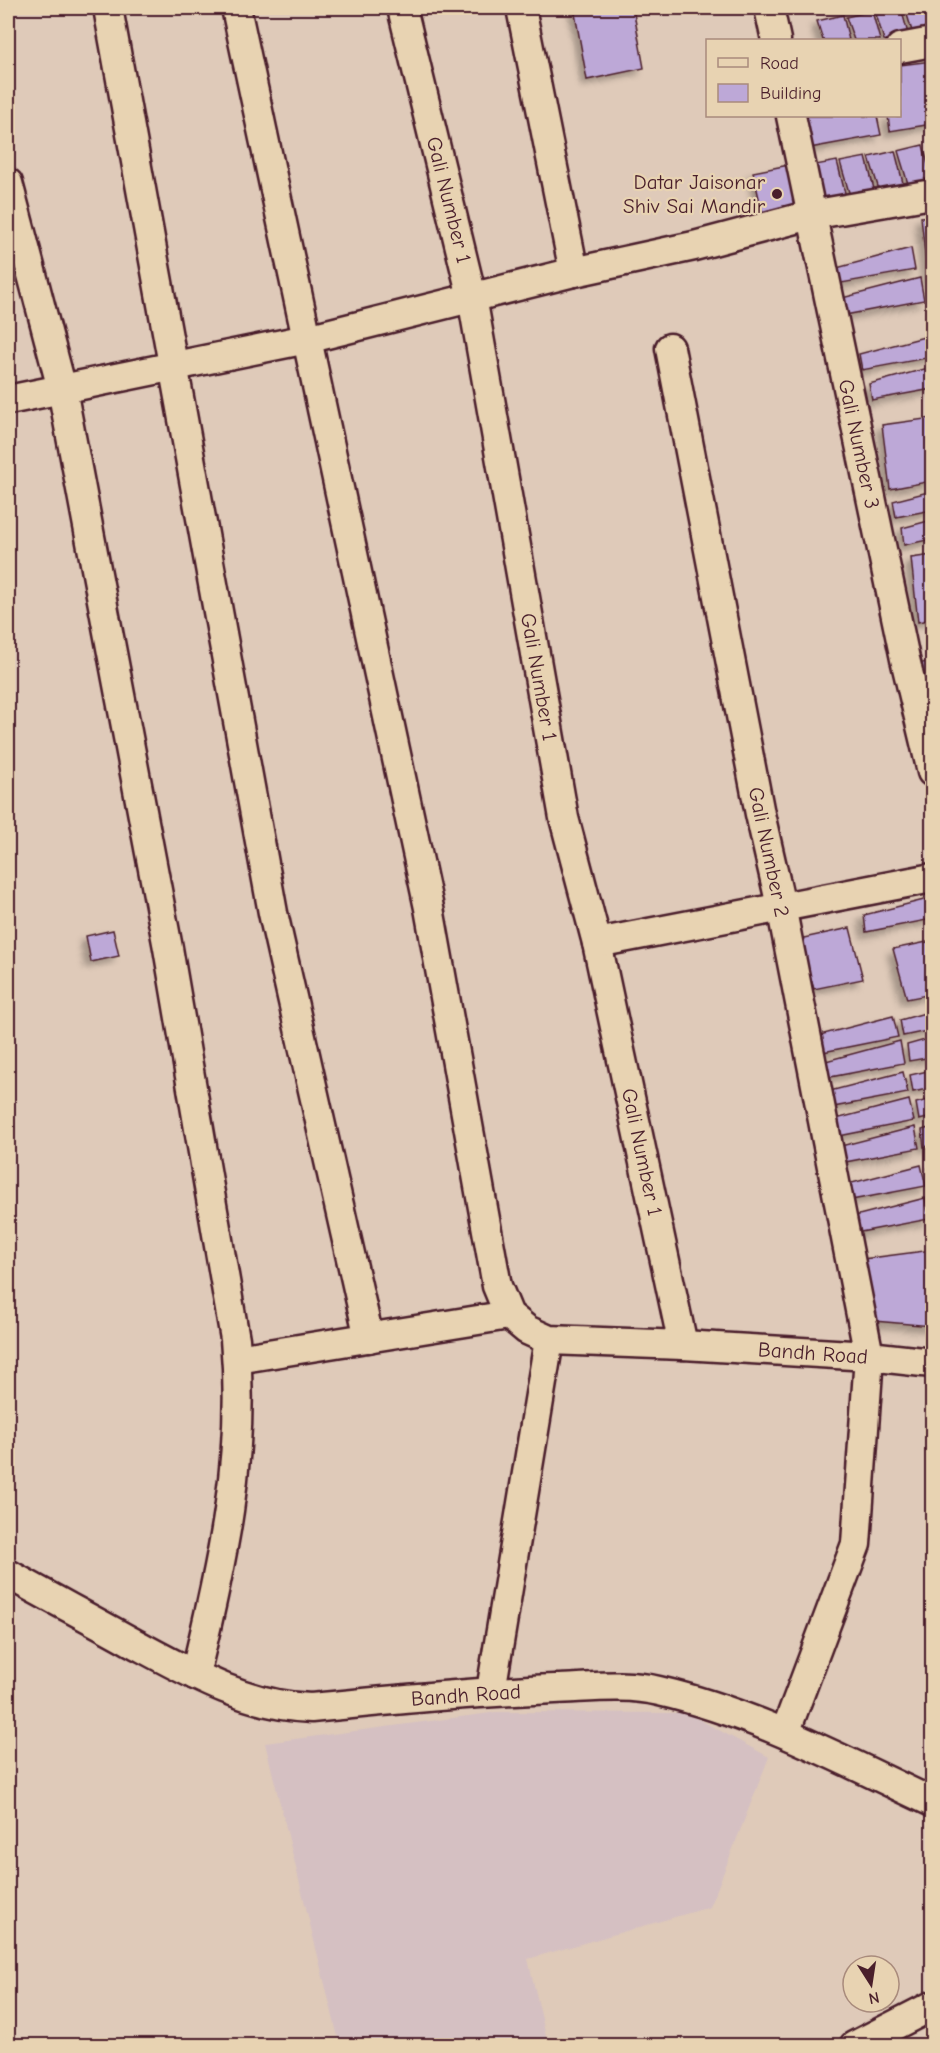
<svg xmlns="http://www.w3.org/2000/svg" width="940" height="2053" viewBox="0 0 940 2053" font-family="'Comic Neue',sans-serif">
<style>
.built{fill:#d5c0c2}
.building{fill:#bda8d7;stroke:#4a1f2b;stroke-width:1.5;filter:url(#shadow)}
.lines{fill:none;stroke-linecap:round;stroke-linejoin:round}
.street-casing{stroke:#4a1f2b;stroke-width:33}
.street{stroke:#e8d3b2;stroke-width:28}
.poi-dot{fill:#4a1f2b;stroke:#e8d3b2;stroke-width:2}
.labels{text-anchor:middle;stroke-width:4.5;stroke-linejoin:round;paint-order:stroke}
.poi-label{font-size:21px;fill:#4a1f2b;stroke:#e8d3b2;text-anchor:end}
.street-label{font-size:21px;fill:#4a1f2b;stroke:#e8d3b2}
</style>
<defs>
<filter id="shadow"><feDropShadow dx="-5.5" dy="5.5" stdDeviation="3" flood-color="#0004"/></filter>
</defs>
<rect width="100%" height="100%" fill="#dfcab9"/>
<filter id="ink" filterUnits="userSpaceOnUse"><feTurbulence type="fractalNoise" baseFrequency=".0167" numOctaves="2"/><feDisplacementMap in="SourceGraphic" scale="12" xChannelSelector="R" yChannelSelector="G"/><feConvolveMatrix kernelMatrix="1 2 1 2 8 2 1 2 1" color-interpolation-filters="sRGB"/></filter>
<g filter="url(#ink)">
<!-- built -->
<g class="built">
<polygon points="786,8 828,8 787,16"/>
<polygon points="498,1712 687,1713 769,1757 710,1907 528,1959 548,2045 340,2045 265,1743"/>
</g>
<!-- building -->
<g class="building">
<polygon points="574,8 633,8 644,68 587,80"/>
<polygon points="892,8 901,8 910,41 884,40 875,11"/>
<polygon points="905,8 932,8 932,37 915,41"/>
<polygon points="872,11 880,40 854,40 846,17"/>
<polygon points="843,15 849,40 823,40 817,21"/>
<polygon points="932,61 932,124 890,131 888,116 900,116 900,65"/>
<polygon points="800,116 877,116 881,135 804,149"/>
<polygon points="923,145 932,181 909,187 898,151"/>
<polygon points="895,151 904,187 880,193 869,157"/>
<polygon points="866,157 875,193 851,199 840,162"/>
<polygon points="837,161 846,197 822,203 810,166"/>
<polygon points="794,164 804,212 764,220 753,172"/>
<polygon points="932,216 932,280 928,281 921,217"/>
<polygon points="911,248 915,270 836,284 833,269"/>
<polygon points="920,278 924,300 845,315 842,298"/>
<polygon points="932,335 932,357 862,370 859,354"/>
<polygon points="932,367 932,389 872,400 869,384"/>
<polygon points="932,418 932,481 890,489 882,425"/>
<polygon points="932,491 932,510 896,517 893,501"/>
<polygon points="932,520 932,539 904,545 902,528"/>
<polygon points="932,555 932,619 918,622 911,558"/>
<polygon points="932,661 932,700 920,702 913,665"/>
<polygon points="932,898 932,919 866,932 864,915"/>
<polygon points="850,928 863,979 814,989 799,939"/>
<polygon points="113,930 119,956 91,962 86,936"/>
<polygon points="932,941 932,994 907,999 893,949"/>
<polygon points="932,1011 932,1030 903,1036 900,1020"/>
<polygon points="893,1016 898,1037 818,1053 816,1036"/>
<polygon points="932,1038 932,1057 909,1061 907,1045"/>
<polygon points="900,1041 904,1063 825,1078 822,1062"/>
<polygon points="932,1070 932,1088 913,1092 910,1075"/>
<polygon points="903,1072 908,1093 828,1108 826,1092"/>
<polygon points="932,1099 932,1117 919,1120 916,1103"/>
<polygon points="909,1100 914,1121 834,1137 832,1120"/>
<polygon points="915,1127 919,1148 840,1163 837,1147"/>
<polygon points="932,1127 932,1145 924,1147 922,1130"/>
<polygon points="921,1165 926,1186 846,1201 844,1185"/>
<polygon points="932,1167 932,1184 931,1185 928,1168"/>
<polygon points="925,1198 929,1219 850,1234 847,1218"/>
<polygon points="932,1250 932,1326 874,1321 863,1259"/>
</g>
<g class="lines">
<defs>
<g id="street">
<polyline points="108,8 273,913 369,1338"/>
<polyline points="236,8 429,908 497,1286 509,1315 527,1330 549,1340 683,1345 869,1356 932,1363"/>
<polyline points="402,8 472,297 564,818 597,943 683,1345"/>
<polyline points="521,8 574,272"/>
<polyline points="769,8 776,40"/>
<polyline points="900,48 932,42"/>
<polyline points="791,116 905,659 932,772"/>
<path d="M8 183 62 389 168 948 235 1339C246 1456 222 1563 195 1675"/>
<polyline points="670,348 760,814 781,906 869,1356 856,1544 785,1733"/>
<polyline points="8,400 307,339 574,272 694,246 811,215 932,194"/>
<polyline points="597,943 932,878"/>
<polyline points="237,1359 509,1315"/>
<path d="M8 1574C49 1597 91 1619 132 1642 188 1672 246 1706 311 1708 392 1700 473 1692 555 1689 589 1688 626 1683 659 1691 755 1713 844 1761 932 1802"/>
<polyline points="491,1691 549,1340"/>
<polyline points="854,2046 932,2006"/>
</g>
</defs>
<!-- street casing -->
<use href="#street" class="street-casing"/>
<!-- street -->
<use href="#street" class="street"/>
</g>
</g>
<!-- markers -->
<circle class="poi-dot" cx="777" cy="194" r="6"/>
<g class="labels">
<!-- poi labels -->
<g class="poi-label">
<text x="765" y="189">Datar Jaisonar<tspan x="765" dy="24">Shiv Sai Mandir</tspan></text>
</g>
<!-- street labels -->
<g class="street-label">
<text transform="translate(449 200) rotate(76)" y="7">Gali Number 1</text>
<text transform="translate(859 444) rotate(78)" y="7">Gali Number 3</text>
<text transform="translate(539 677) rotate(80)" y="7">Gali Number 1</text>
<text transform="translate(769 852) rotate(78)" y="7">Gali Number 2</text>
<text transform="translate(642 1152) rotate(78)" y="7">Gali Number 1</text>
<text transform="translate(813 1353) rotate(4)" y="7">Bandh Road</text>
<text transform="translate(466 1695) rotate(-4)" y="7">Bandh Road</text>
</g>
</g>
<!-- margin -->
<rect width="940" height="2053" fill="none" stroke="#e8d3b2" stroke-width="30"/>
<rect x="15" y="15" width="910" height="2023" fill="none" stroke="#4a1f2b" stroke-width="2" filter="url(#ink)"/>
<!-- legend -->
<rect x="706" y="39" width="195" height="78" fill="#e8d3b2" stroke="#a98b7c" stroke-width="1.5"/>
<rect x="718" y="58" width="30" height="9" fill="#e8d3b2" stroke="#a98b7c" stroke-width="1.5"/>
<text x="760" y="69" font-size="18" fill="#4a1f2b">Road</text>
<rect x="718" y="84" width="30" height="18" fill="#bda8d7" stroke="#a98b7c" stroke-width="1.5"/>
<text x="760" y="99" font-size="18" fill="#4a1f2b">Building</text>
<!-- north arrow -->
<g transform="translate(871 1984) rotate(168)"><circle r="28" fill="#e8d3b2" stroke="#a98b7c" stroke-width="1.5"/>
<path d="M0-4.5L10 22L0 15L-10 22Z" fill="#4a1f2b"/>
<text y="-9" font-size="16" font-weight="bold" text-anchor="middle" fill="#4a1f2b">N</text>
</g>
</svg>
